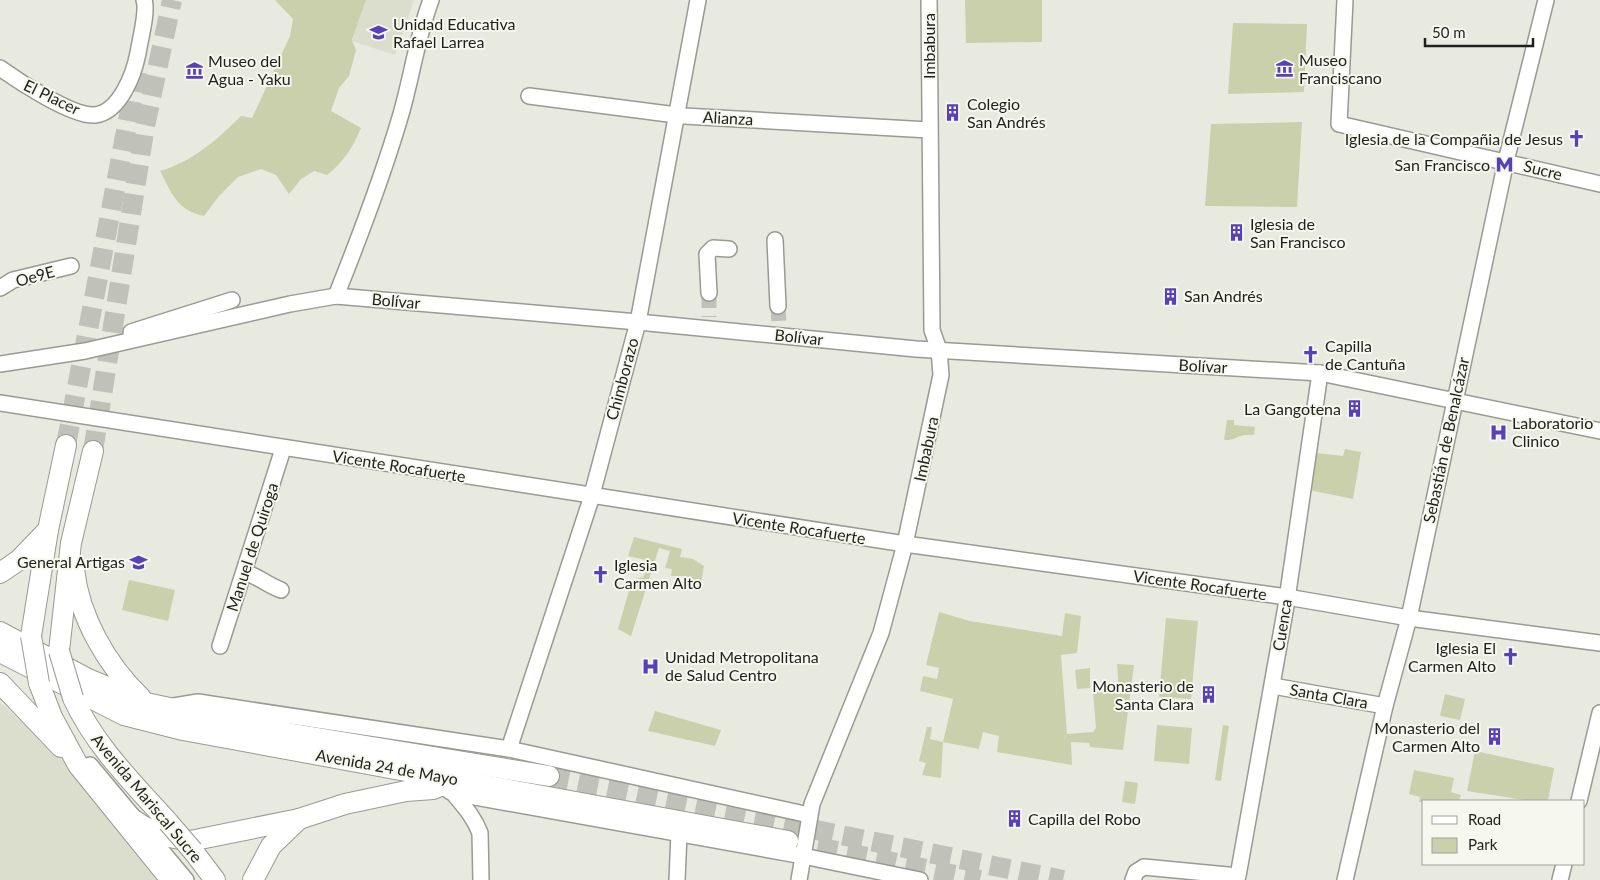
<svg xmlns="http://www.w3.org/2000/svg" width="1600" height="880" viewBox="0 0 1600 880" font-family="Lato,sans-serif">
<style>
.built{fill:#dbdecd}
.green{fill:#cad0ab}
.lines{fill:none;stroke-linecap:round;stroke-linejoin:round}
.minor-tunnel{stroke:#c0c1b9;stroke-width:15;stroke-dasharray:15 8;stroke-linecap:butt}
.major-tunnel{stroke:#c0c1b9;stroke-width:20;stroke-dasharray:20 10;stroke-linecap:butt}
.minor-casing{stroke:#999a91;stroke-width:18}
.major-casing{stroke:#999a91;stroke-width:22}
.minor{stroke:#fff;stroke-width:15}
.major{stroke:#fff;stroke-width:20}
.major-bridge-casing{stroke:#999a91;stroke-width:22;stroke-linecap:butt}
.major-bridge{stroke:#fff;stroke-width:20}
.labels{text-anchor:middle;stroke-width:4;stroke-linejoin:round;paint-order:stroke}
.poi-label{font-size:16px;fill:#1f1f1c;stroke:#f6f7ee;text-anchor:start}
.street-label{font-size:16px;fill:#1f1f1c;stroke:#f6f7ee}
</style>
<rect width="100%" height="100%" fill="#e8eae0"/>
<!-- built -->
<g class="built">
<polygon points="366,0 414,0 395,55 352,41"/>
<polygon points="0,702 69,767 158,880 0,880"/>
</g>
<!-- green -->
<g class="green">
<path d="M275 0H366L352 40 356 50 349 76 339 88 331 111 361 128C353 147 343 163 327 175L314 171 301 179 289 194 276 175 261 169 238 177 219 196 204 216C176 210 172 193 160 171 192 162 218 139 241 116L252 118 290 36 293 19Z"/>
<polygon points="965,0 1042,0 1042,42 966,43"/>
<polygon points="1233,23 1307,24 1304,92 1228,94"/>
<polygon points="1302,122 1297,207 1205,206 1211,124"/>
<path d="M1227 420H1234V425L1255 427 1254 435C1238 433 1236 441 1224 440Z"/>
<polygon points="1345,449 1361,452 1353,499 1309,490 1316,453 1343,456"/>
<polygon points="634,537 682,549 680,557 693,559 704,566 701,583 682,576 671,576 672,569 665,568 670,551 659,548 631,636 618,629 632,580 643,577 648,568 646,560 628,556"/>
<polygon points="129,580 175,590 168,621 122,610"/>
<polygon points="939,612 970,621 1062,636 1065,613 1081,616 1077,653 1061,655 1067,734 1093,732 1096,728 1093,692 1119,692 1117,664 1134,665 1123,750 1090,747 1089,743 1071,742 1072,765 997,752 999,736 983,732 979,749 943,742 941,778 922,775 926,763 919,761 927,727 932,727 930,739 943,742 953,699 920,691 923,676 937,679 939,668 926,665"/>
<polygon points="1166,618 1198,621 1191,699 1159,697"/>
<polygon points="1090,668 1090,688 1077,689 1075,670"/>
<polygon points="1445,694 1465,699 1460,720 1440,716"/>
<polygon points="655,711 721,730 715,746 648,731"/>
<polygon points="1157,725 1192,728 1189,764 1154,761"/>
<polygon points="1223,725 1229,726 1221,781 1215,780"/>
<polygon points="1475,751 1554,768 1548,801 1531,801 1467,791"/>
<polygon points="1414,770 1454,778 1451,792 1461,795 1459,801 1419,802 1420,797 1409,794"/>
<polygon points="1125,781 1138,783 1135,804 1122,802"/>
</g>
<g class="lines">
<!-- minor-tunnel -->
<g class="minor-tunnel">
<polyline points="709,293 709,317"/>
<polyline points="778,306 779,325"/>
</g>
<!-- major-tunnel -->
<g class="major-tunnel">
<polyline points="66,445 139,63"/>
<polyline points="93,451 145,126 172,0"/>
<polyline points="549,776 1063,880"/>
<polyline points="788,841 980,880"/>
</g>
<defs>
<g id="minor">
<polyline points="1345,0 1339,124 1600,184"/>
<path d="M0 68C18 81 73 117 95 115 120 112 134 74 138 53 140 40 148 11 144 0"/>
<polyline points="529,96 684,116 929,130"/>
<polyline points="775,240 778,306"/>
<polyline points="0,288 13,280 71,266"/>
<polyline points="709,293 707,254 713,248 729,249"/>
<path d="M336 296C360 236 383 176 401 114 412 76 417 37 431 0"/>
<polyline points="131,332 232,300"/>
<polyline points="0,364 85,351 290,304 336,296 638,322 916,349 1320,373 1600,431"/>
<polyline points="0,403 905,544 1287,597 1409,618 1600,643"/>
<path d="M244 572C258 576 267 585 281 590"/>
<polyline points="220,646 283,449"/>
<polyline points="1273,686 1385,706"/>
<polyline points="174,706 198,702 509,749 809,815"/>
<polyline points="509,749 590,502 638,322 698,0"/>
<polyline points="90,765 186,880"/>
<path d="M449 791 453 793C464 806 474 817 480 833L481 880"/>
<polyline points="453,793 803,856 920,880"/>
<polyline points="1579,801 1600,713"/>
<polyline points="677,880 679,834"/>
<polyline points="799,880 812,804 881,633 905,544 941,375 939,350 932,330 929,0"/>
<polyline points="1133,880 1136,872 1144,867 1238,876 1286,606 1320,373"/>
<polyline points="1345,880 1385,706 1409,618 1506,161 1546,0"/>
<polyline points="1560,880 1564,864"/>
</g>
<g id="major">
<path d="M74 569C79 617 107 665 141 698"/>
<polyline points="0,573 19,560 48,530"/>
<polyline points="0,632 88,679 146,703 293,734 549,776"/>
<polyline points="31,636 48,530 66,445"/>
<polyline points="59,651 71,543 93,451"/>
<polyline points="0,652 124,715 183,730 788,841"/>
<polyline points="0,683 61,747"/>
<polyline points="39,683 52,717 78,765 171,880"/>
<path d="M73 698C95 746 133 783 168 822"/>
<polyline points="111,805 143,826 164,836 190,841 299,819 345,804 406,791 433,789 457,779"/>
<polyline points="193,851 215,880"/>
<polyline points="253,880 271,846 299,819"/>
</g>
</defs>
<!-- minor casing -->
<use href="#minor" class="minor-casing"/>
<!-- major casing -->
<use href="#major" class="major-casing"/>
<!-- minor -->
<use href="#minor" class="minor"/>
<!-- major -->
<use href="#major" class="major"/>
<defs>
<g id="major-bridge">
<polyline points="31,636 39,683"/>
<polyline points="59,651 73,698"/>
<polyline points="168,822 193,851"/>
</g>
</defs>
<!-- major-bridge casing -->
<use href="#major-bridge" class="major-bridge-casing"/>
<!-- major-bridge -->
<use href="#major-bridge" class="major-bridge"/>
</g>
<!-- icons -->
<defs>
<symbol id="school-bare" viewBox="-9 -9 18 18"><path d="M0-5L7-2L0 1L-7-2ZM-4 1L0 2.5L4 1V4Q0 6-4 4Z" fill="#5740b8" stroke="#f6f7ee" stroke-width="2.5" paint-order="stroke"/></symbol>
<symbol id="museum-bare" viewBox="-9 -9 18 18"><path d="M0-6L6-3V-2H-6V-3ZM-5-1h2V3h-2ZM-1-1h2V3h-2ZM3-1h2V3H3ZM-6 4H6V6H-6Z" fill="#5740b8" stroke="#f6f7ee" stroke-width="2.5" paint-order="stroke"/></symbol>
<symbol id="building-bare" viewBox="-9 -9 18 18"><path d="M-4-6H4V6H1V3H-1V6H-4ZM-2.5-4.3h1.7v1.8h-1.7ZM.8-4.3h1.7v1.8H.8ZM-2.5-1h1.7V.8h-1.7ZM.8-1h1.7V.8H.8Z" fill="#5740b8" stroke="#f6f7ee" stroke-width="2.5" paint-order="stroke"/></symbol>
<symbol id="church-bare" viewBox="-9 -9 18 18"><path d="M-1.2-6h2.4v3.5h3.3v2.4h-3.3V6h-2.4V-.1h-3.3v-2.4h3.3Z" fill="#5740b8" stroke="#f6f7ee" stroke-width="2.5" paint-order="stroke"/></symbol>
<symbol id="metro-bare" viewBox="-9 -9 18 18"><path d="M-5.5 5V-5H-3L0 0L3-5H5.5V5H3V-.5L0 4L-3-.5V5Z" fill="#5740b8" stroke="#f6f7ee" stroke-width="2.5" paint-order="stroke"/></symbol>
<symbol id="hospital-bare" viewBox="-9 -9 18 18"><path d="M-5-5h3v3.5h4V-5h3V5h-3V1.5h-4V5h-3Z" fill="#5740b8" stroke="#f6f7ee" stroke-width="2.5" paint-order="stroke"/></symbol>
</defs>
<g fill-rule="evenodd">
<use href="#school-bare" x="366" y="20" width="25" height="25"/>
<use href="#museum-bare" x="1272" y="56" width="25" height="25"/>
<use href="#museum-bare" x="182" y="58" width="25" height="25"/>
<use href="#building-bare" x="940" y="100" width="25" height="25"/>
<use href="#church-bare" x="1564" y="126" width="25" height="25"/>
<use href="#metro-bare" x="1492" y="152" width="25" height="25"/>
<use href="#building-bare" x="1224" y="220" width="25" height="25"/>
<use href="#building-bare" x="1158" y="284" width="25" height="25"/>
<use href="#church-bare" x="1298" y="342" width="25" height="25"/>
<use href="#building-bare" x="1342" y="396" width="25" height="25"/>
<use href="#hospital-bare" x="1486" y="420" width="25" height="25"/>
<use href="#school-bare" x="126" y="550" width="25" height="25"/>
<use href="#church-bare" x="588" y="562" width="25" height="25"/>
<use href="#church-bare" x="1498" y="644" width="25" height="25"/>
<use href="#hospital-bare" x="638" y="654" width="25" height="25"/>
<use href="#building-bare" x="1196" y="682" width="25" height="25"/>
<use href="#building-bare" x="1482" y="724" width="25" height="25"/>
<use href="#building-bare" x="1002" y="806" width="25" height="25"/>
</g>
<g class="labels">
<!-- poi labels -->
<g class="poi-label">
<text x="393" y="30">Unidad Educativa<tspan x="393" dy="18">Rafael Larrea</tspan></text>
<text x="1299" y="66">Museo<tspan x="1299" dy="18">Franciscano</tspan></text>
<text x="208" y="67">Museo del<tspan x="208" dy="18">Agua - Yaku</tspan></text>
<text x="967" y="110">Colegio<tspan x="967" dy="18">San Andrés</tspan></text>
<text x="1563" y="145" text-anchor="end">Iglesia de la Compañia de Jesus</text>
<text x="1490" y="171" text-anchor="end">San Francisco</text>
<text x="1250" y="230">Iglesia de<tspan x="1250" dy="18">San Francisco</tspan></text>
<text x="1184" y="302">San Andrés</text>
<text x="1325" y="352">Capilla<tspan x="1325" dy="18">de Cantuña</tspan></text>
<text x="1341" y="415" text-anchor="end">La Gangotena</text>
<text x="1512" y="429">Laboratorio<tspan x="1512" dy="18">Clinico</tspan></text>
<text x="125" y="568" text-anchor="end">General Artigas</text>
<text x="614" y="571">Iglesia<tspan x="614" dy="18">Carmen Alto</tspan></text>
<text x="1496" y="654" text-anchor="end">Iglesia El<tspan x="1496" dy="18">Carmen Alto</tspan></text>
<text x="665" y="663">Unidad Metropolitana<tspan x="665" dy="18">de Salud Centro</tspan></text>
<text x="1194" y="692" text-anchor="end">Monasterio de<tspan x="1194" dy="18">Santa Clara</tspan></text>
<text x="1480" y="734" text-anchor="end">Monasterio del<tspan x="1480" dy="18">Carmen Alto</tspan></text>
<text x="1028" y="825">Capilla del Robo</text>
</g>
<!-- street labels -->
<g class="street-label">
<text transform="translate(929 46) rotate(-90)" y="6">Imbabura</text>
<text transform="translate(52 97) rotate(26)" y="6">El Placer</text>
<text transform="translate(728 118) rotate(3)" y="6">Alianza</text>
<text transform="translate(1543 170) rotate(14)" y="6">Sucre</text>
<text transform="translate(35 276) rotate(-15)" y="6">Oe9E</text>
<text transform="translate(396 301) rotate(5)" y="6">Bolívar</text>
<text transform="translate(799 337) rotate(6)" y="6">Bolívar</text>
<text transform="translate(1203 366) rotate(3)" y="6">Bolívar</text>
<text transform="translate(622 379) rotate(-75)" y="6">Chimborazo</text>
<text transform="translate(1446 440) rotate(-78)" y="6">Sebastián de Benalcázar</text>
<text transform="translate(926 449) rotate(-78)" y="6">Imbabura</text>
<text transform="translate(399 466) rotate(9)" y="6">Vicente Rocafuerte</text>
<text transform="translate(799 528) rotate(9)" y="6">Vicente Rocafuerte</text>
<text transform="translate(252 547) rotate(-72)" y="6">Manuel de Quiroga</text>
<text transform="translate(1200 585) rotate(8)" y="6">Vicente Rocafuerte</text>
<text transform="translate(1282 625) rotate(-81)" y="6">Cuenca</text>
<text transform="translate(1329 696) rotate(10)" y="6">Santa Clara</text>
<text transform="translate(387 767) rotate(10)" y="6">Avenida 24 de Mayo</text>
<text transform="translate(147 798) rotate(50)" y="6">Avenida Mariscal Sucre</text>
</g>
</g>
<!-- legend -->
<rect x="1422" y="800" width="162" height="65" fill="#f6f7ee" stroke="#a0a19a"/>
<rect x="1432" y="816" width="25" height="8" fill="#ffffff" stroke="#a0a19a"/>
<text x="1468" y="825" font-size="15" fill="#1f1f1c">Road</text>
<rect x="1432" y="838" width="25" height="15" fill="#cad0ab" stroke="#a0a19a"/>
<text x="1468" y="850" font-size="15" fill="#1f1f1c">Park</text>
<!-- scale -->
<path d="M1425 38v8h108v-8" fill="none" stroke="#1f1f1c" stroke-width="2.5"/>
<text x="1432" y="38" font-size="15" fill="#1f1f1c" stroke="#f6f7ee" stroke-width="4" paint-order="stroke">50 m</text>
</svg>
